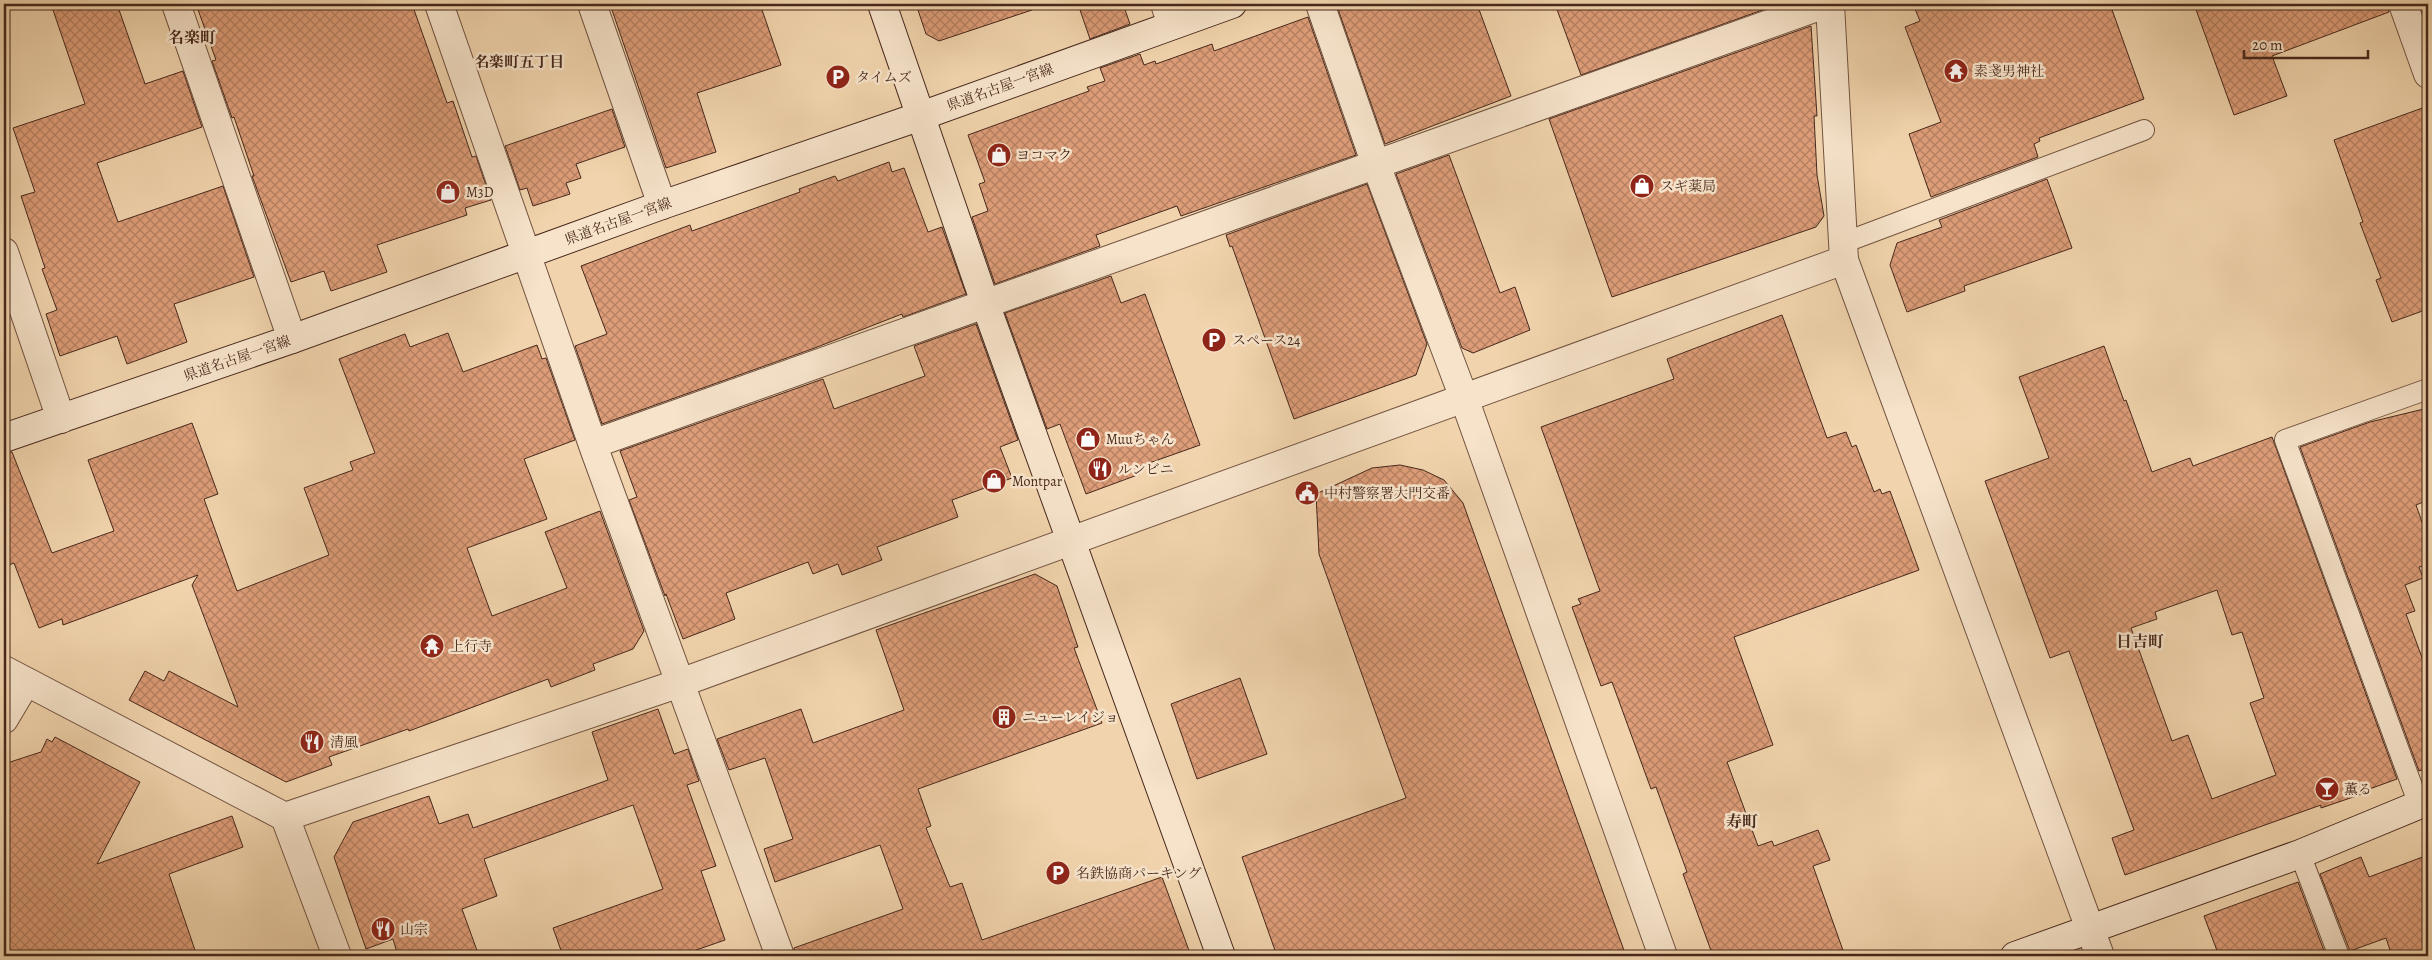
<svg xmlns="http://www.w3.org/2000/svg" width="2432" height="960" viewBox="0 0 2432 960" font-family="Alegreya,'Noto Serif JP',serif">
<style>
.building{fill:url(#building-cross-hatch);stroke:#47281c;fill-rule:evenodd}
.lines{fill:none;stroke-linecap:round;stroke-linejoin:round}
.lane-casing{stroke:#725340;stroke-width:22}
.street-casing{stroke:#725340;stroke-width:30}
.secondary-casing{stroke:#47281c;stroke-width:30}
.lane{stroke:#f6e3ca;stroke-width:20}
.street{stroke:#f6e3ca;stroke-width:28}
.secondary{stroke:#f6e3ca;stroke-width:28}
.labels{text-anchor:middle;stroke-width:5;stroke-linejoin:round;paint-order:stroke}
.poi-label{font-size:14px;fill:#47281c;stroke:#f6e3ca;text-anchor:start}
.street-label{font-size:14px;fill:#47281c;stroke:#f6e3ca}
.neighbourhood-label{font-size:15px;font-weight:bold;fill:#47281c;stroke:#f6e3ca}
.quarter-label{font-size:16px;font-weight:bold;fill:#47281c;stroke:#f6e3ca}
</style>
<defs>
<pattern id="building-cross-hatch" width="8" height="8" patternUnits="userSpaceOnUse" patternTransform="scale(1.25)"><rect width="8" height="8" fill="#dd9d78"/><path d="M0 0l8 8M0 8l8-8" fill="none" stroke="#b58062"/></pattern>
</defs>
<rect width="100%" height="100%" fill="#f1d4ad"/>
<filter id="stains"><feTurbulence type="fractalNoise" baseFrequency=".004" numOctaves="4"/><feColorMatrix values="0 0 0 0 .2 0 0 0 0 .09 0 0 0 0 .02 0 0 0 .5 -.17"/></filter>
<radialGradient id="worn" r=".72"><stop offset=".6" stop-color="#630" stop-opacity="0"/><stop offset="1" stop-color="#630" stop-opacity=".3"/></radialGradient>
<!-- building -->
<g class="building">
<polygon points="51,4 117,4 145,84 183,71 202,127 97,163 118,222 223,186 254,277 174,304 187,342 127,364 117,336 60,356 46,314 57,310 42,269 45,268 21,196 35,192 13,128 85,104"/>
<polygon points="196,4 412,4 447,103 453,101 472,157 476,156 491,200 465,208 467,215 377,245 387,272 331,291 324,271 291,282 252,176 254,176 234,117 232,118 212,61 216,60"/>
<polygon points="610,4 760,4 781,65 697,93 716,152 666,168"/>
<polygon points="916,4 1031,4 1032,10 939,41 926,34"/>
<polygon points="1099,4 1123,4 1130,24 1090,39 1080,10"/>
<polygon points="1344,4 1477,4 1511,96 1385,144 1337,6"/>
<polygon points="1555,4 1779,4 1581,75"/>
<polygon points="1913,4 2110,4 2144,99 2039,138 2040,141 2034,144 2038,157 1931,197 1909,134 1941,122 1905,27 1920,21"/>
<polygon points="2194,4 2388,4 2389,12 2272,56 2287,96 2234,115"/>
<polygon points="1308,17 1356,155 1181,216 1177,206 1096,235 1100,246 995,284 972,217 988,211 979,184 985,182 968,135 1089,91 1087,87 1105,81 1100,68 1140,54 1144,65 1155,61 1156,64 1212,44 1214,51"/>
<polygon points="1811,26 1817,116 1814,116 1817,175 1824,216 1816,227 1612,297 1549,119"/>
<polygon points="2428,106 2428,309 2392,322 2376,280 2381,278 2360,223 2363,222 2334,140"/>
<polygon points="612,109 625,147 576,164 581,178 566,183 570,194 533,206 527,188 520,190 505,146"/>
<polygon points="1449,155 1500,293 1515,287 1530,330 1473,353 1462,348 1396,174"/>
<polygon points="889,162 892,172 904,168 928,232 942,227 966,294 903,317 902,314 812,349 602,424 575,346 607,334 581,266 690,225 692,231 800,192 799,189 835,176 838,181"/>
<polygon points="2047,179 2072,248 1964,286 1965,291 1907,312 1890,265 1897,243 1942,227 1939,220"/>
<polygon points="1367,184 1427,344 1416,375 1294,419 1232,246 1230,247 1226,235"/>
<polygon points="1111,276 1121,303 1145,294 1200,445 1138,467 1140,474 1086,494 1060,424 1047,429 1005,313"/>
<polygon points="1782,315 1827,438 1846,432 1852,447 1856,445 1874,492 1880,489 1882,494 1890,491 1919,570 1734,637 1773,745 1727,762 1758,846 1772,841 1774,846 1818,830 1830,860 1813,866 1845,956 1713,956 1683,874 1687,872 1656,787 1651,789 1612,682 1601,686 1572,607 1581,604 1578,599 1600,591 1541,427 1674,379 1667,359"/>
<polygon points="976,324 1018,440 1000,447 1012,478 952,500 958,517 877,547 882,560 842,575 838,564 813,574 808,562 726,593 735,619 683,639 666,594 665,596 629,500 637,497 620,451 823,379 834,409 925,376 914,346"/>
<polygon points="448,333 463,372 537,345 542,359 546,358 575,440 524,459 547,519 467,548 492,616 567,588 545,532 600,511 644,631 633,649 593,664 595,670 551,687 548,679 409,731 408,729 329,757 332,765 286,782 129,700 145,671 164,681 169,671 238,707 192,585 198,575 63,625 62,619 39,628 14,563 4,567 4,453 12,452 52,553 114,531 88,460 192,423 218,494 204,499 237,591 329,555 304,488 353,470 350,462 375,453 339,359 405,334 410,347"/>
<path d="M2104 346 2124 401 2126 400 2152 472 2190 458 2193 466 2272 437 2397 779 2364 791 2365 793 2321 808V805L2125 875 2112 838 2134 830 2069 651 2050 658 1985 481 2049 458 2019 377ZM2217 590 2232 635 2242 632 2264 698 2250 703 2276 775 2212 799 2188 735 2172 741 2131 628 2157 619 2155 612Z"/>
<polygon points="2428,408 2428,500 2416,505 2428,539 2428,565 2419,567 2423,578 2405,585 2415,611 2406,614 2428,674 2428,768 2419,771 2300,447 2370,422"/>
<polygon points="1400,465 1423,470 1444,480 1463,503 1626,956 1277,956 1242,857 1406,798 1319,554 1316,494 1372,468"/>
<polygon points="1035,574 1057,586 1078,647 1074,648 1102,723 918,789 931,826 926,828 950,887 962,883 982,940 1162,877 1191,956 795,956 794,948 903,909 880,845 775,882 764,849 793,839 765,758 729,770 717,739 801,709 813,743 904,710 876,630"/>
<polygon points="1240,678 1267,754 1197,779 1171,704"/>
<polygon points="658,709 674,754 688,749 699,781 687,785 716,866 701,871 725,940 679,956 563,956 553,928 663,889 633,805 484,859 497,896 462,909 479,956 398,956 393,939 366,949 334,857 353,822 429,796 439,824 468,814 473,828 608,780 592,732"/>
<polygon points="55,737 140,782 97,864 232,816 243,847 169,874 197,956 4,956 4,764 41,752 47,739 52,742"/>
<polygon points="2428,855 2428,956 2392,956 2386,938 2350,951 2320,874 2361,857 2369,877"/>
<polygon points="2298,882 2326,956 2219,956 2204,916"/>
</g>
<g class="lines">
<defs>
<g id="lane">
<polyline points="1843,243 2144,130"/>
<polyline points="2419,805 2285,440 2428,389"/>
<polyline points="2300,854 2339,956"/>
</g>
<g id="street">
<polyline points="176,4 292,339"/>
<polyline points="439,4 595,451 780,956"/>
<polyline points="592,4 662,205"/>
<polyline points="1165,4 1172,25"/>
<polyline points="1320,4 1376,165 1464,398 1663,956"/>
<polyline points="1830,4 1844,260 2100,956"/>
<polyline points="2403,4 2428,74"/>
<polyline points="4,252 61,419"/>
<polyline points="593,444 1825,4"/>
<polyline points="4,670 285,817 337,956"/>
<polyline points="4,719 26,682"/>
<polyline points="285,817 680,683 1844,260"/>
</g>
<g id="secondary">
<polyline points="882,4 985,303 1221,956"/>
<polyline points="4,438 292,339 662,205 921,116 1232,4"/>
<polyline points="2015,956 2300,854 2428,801"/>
</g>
</defs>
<!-- lane casing -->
<use href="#lane" class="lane-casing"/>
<!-- street casing -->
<use href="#street" class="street-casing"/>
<!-- secondary casing -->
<use href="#secondary" class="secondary-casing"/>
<!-- lane -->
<use href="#lane" class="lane"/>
<!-- street -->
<use href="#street" class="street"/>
<!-- secondary -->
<use href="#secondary" class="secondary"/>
</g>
<!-- icons -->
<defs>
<symbol id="temple-disc" viewBox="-11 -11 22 22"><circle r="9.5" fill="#8f2418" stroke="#f6e3ca"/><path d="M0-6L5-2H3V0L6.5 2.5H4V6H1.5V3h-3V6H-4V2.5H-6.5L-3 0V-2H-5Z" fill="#fff"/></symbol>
<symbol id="parking-disc" viewBox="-11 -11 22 22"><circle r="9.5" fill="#8f2418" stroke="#f6e3ca"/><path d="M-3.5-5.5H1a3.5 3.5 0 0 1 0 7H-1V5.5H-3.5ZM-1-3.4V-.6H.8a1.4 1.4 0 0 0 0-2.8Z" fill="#fff"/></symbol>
<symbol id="shop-disc" viewBox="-11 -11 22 22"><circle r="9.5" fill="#8f2418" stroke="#f6e3ca"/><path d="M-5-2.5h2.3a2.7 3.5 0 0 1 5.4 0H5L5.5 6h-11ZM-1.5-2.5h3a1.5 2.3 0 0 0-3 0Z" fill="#fff"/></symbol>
<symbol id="restaurant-disc" viewBox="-11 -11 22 22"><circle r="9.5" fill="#8f2418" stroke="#f6e3ca"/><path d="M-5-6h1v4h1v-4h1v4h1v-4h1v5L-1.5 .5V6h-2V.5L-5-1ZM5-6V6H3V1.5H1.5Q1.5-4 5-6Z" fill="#fff"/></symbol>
<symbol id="civic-disc" viewBox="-11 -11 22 22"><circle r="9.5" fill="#8f2418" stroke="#f6e3ca"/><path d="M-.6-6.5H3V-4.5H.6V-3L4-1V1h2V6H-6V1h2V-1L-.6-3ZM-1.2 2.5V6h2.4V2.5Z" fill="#fff"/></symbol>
<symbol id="building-disc" viewBox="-11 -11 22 22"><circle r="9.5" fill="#8f2418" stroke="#f6e3ca"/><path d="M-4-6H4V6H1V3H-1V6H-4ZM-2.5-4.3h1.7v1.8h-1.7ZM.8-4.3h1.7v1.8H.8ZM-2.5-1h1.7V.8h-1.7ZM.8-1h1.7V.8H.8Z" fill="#fff"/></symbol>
<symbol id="bar-disc" viewBox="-11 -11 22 22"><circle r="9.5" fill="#8f2418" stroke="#f6e3ca"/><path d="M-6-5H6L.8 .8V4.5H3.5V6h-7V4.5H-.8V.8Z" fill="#fff"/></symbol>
</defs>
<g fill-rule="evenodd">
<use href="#temple-disc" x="1942" y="57" width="28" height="28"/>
<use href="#parking-disc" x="824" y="63" width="28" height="28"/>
<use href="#shop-disc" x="985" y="141" width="28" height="28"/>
<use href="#shop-disc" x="1628" y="172" width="28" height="28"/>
<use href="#shop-disc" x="434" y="178" width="28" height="28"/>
<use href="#parking-disc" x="1200" y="326" width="28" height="28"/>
<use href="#shop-disc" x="1074" y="425" width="28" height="28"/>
<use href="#restaurant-disc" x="1086" y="455" width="28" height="28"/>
<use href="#shop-disc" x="980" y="467" width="28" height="28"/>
<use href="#civic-disc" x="1293" y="479" width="28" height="28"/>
<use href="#temple-disc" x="418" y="632" width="28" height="28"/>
<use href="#building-disc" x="990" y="703" width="28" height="28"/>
<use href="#restaurant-disc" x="298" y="728" width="28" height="28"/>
<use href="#bar-disc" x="2313" y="775" width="28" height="28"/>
<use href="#parking-disc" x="1044" y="859" width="28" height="28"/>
<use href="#restaurant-disc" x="369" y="915" width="28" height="28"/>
</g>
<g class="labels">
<!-- poi labels -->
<g class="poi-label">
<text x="1974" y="76">素戔男神社</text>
<text x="856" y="82">タイムズ</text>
<text x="1016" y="160">ヨコマク</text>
<text x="1660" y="191">スギ薬局</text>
<text x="466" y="197">M3D</text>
<text x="1232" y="345">スペース24</text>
<text x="1106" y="444">Muuちゃん</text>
<text x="1118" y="474">ルンビニ</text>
<text x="1012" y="486">Montpar</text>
<text x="1324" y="498">中村警察署大門交番</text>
<text x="450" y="651">上行寺</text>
<text x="1022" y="722">ニューレイジョ</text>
<text x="330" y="747">清風</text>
<text x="2344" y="794">薫る</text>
<text x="1076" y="878">名鉄協商パーキング</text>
<text x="400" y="934">山宗</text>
</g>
<!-- street labels -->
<g class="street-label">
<text transform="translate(1000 87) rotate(-20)" y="5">県道名古屋一宮線</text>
<text transform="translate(618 221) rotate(-20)" y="5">県道名古屋一宮線</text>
<text transform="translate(237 358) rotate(-19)" y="5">県道名古屋一宮線</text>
</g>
<!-- neighbourhood labels -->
<g class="neighbourhood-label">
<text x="519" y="67">名楽町五丁目</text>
</g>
<!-- quarter labels -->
<g class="quarter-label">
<text x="192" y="43">名楽町</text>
<text x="2140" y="647">日吉町</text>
<text x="1742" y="827">寿町</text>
</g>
</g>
<!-- margin -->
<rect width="2432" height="960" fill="none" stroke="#f1d4ad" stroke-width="20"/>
<rect x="5" y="5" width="2422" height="950" fill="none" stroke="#47281c" stroke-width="2.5"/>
<rect x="10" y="10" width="2412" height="940" fill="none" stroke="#47281c"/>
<!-- scale -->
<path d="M2244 50v8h124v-8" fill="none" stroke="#47281c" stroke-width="2.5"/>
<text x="2252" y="50" font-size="15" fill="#47281c" stroke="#f6e3ca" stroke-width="4" paint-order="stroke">20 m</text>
<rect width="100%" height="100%" filter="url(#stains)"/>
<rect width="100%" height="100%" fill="url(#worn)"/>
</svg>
